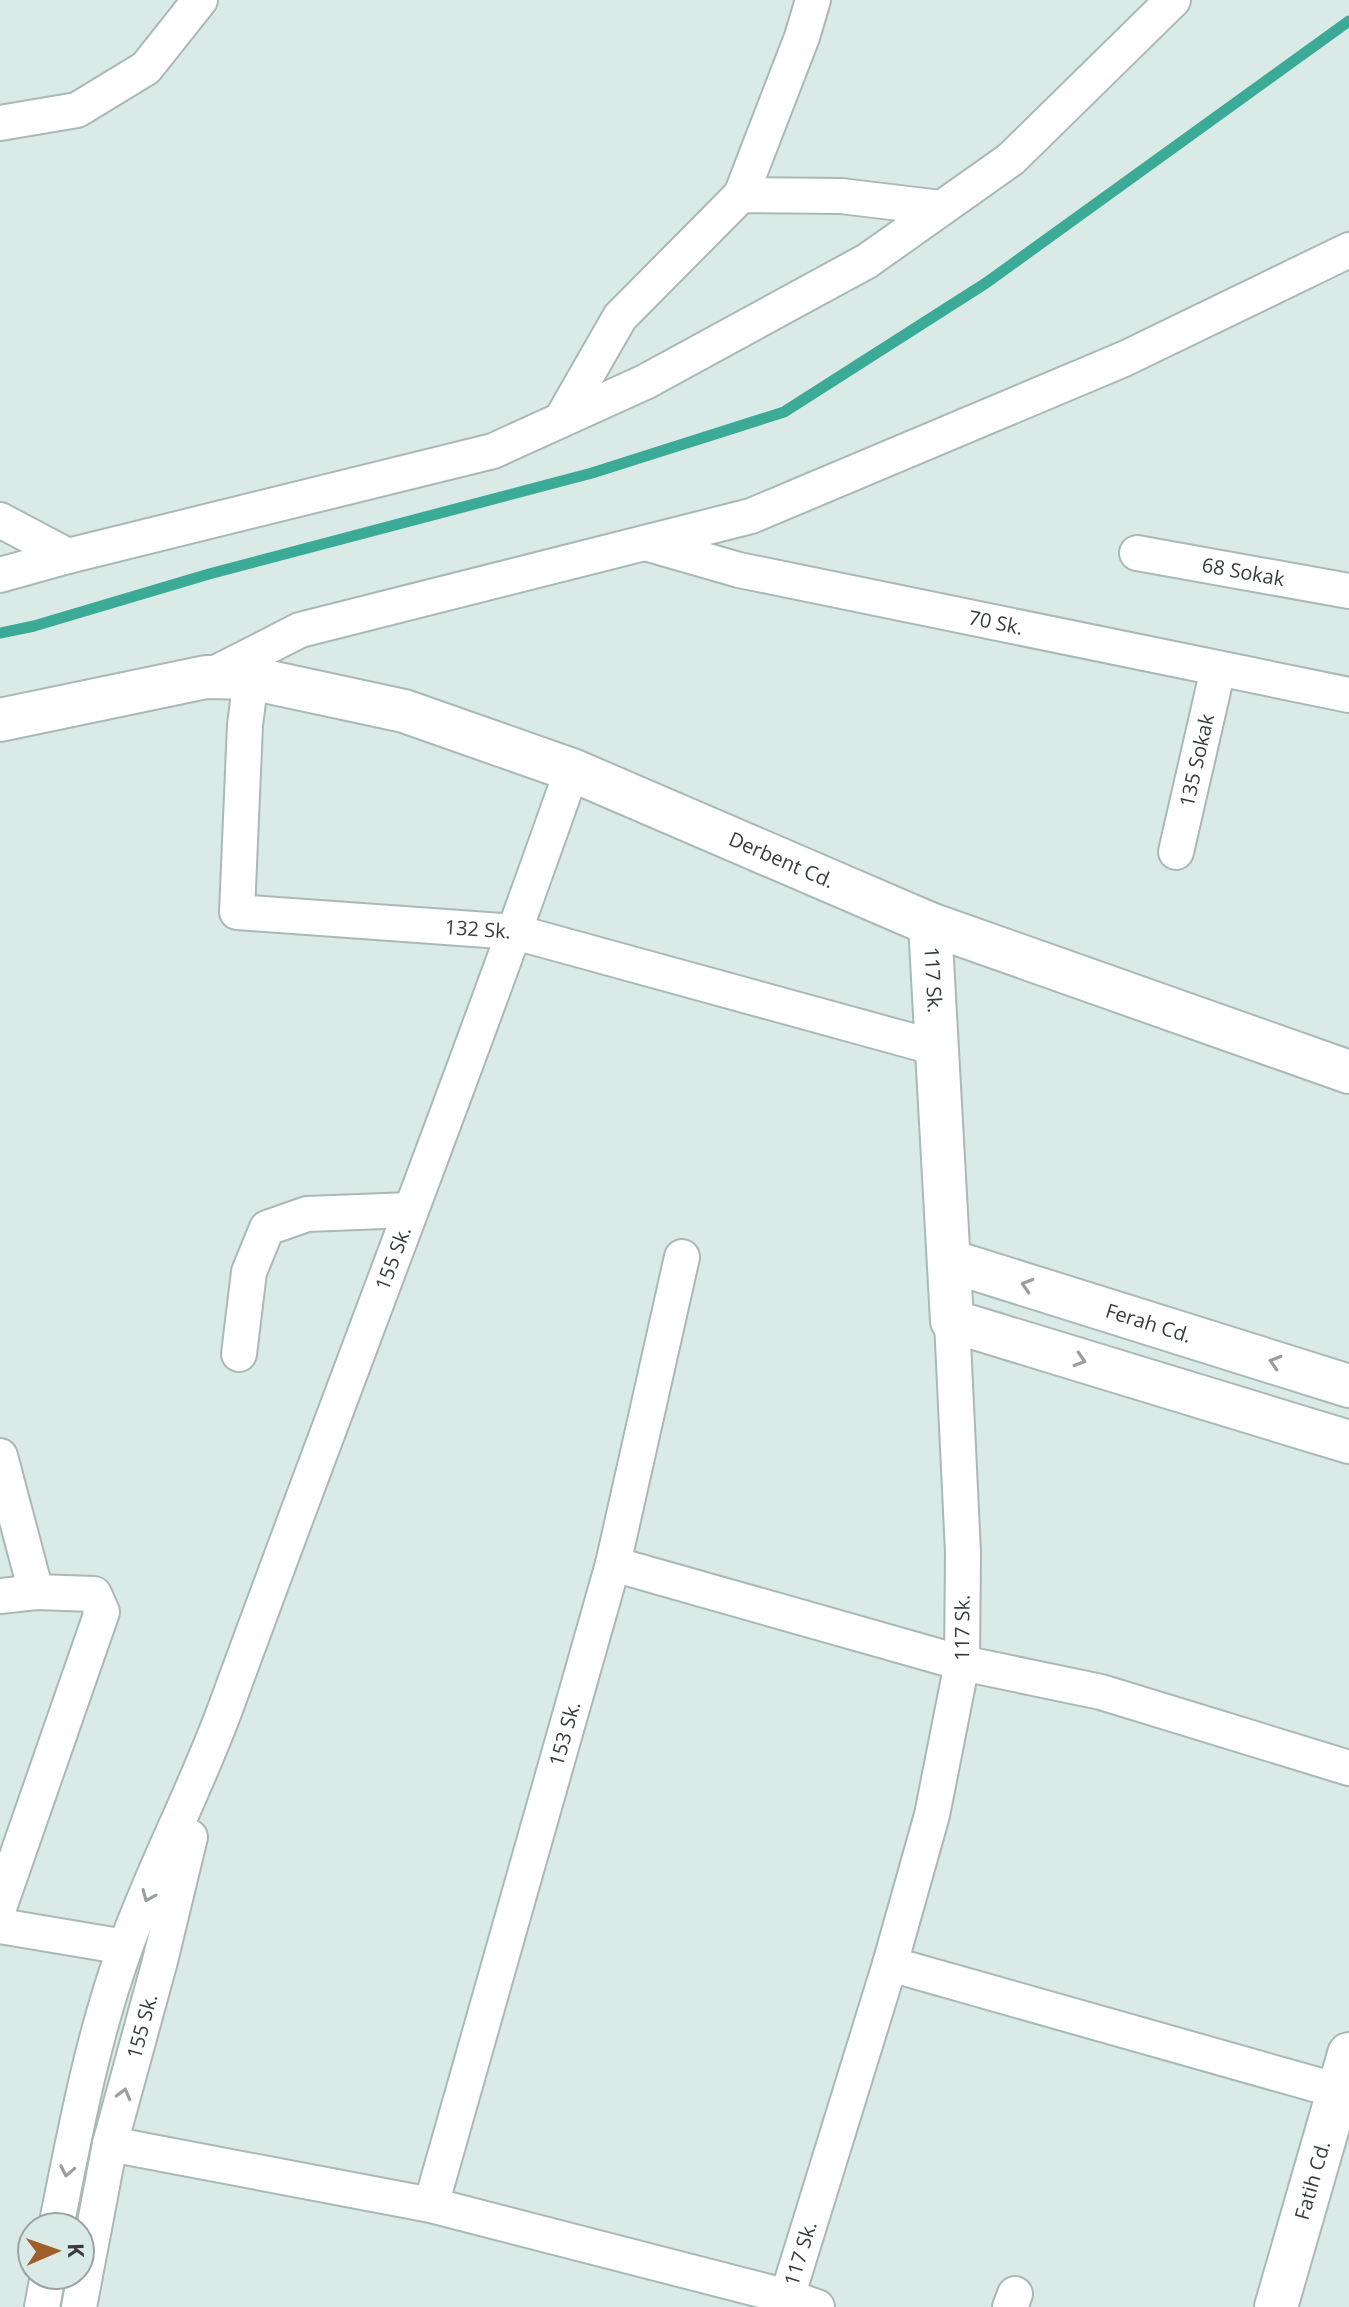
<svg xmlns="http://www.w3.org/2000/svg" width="1349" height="2307" viewBox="0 0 1349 2307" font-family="'Open Sans',sans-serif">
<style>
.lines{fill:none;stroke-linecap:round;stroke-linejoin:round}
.stream{stroke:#3baa97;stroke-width:11}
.minor-casing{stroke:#a9b9b5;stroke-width:38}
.tertiary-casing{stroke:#a9b9b5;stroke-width:46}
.minor{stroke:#fff;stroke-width:34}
.tertiary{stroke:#fff;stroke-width:42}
.oneway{stroke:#9b9e9e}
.labels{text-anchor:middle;stroke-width:6;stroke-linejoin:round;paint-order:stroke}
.street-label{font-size:20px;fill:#373d3c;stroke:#daeae6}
</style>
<rect width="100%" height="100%" fill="#daeae6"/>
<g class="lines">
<!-- stream -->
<polyline class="stream" points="0,633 34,626 209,574 592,473 784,412 986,283 1349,21"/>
<defs>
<g id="minor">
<polyline points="0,123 77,110 146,68 200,0"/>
<polyline points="741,195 802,37 813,0"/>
<polyline points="561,420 620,317 741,195 841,196 941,208"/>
<polyline points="0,520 68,556 493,451 645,382 867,261 1011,159 1173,0"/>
<path id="s1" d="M645 543 739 570 1349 695"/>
<path id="s2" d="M1137 553 1349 591"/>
<polyline points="0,575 68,556"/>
<polyline points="208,677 300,630 751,516 1124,359 1349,250"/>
<path id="s3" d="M251 678 245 725 237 912 515 932 937 1048"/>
<path id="s4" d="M1176 852 1218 669"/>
<polyline points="239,1354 249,1272 267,1228 307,1214 410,1210"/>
<polyline points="0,1456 36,1592"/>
<polyline points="613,1564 962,1663 1101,1692 1349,1768"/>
<polyline points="0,1596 36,1592 94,1594 102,1612 0,1905"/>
<polyline points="0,1926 125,1947"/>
<polyline points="890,1964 1349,2094"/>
<polyline points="110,2144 431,2205 788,2297 817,2307"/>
<path id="s5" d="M431 2205 613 1564 682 1257"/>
<path id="s6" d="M56 2227C75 2133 92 2039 125 1948 155 1865 197 1787 227 1704 341 1392 462 1083 572 770"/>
<polyline points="42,2307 48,2275"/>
<path id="s7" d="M79 2307 110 2144 160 1961 190 1837"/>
<path id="s8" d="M784 2307 890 1964 932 1815 962 1663 963 1553 952 1321"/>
<polyline points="1010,2307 1015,2294"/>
</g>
<g id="tertiary">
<path id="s9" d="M0 720 206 677 251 678 404 711 572 770 930 924 1349 1072"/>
<path id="s10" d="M930 924 952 1321 1349 1442"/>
<path id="s11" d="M950 1261 1349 1386"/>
<path id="s12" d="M1276 2307 1349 2054"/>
</g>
</defs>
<!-- minor casing -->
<use href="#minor" class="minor-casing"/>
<!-- tertiary casing -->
<use href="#tertiary" class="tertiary-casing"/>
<!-- minor -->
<use href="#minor" class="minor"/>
<!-- tertiary -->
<use href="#tertiary" class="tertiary"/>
</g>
<!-- one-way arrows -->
<defs><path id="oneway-chevron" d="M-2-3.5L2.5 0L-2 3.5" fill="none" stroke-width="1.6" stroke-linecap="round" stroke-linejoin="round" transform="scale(2)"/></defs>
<g class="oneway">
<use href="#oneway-chevron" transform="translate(1027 1285) rotate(-163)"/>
<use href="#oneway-chevron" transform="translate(1080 1360) rotate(17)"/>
<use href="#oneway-chevron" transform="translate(1275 1362) rotate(-163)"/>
<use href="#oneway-chevron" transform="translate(148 1896) rotate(113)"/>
<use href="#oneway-chevron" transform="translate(124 2094) rotate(-75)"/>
<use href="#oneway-chevron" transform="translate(67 2171) rotate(101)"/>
</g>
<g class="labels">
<!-- street labels -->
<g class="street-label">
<text dy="7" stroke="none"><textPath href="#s2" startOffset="108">68 Sokak</textPath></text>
<text dy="7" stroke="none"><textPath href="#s1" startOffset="360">70 Sk.</textPath></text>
<text dy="7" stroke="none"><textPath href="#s4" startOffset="94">135 Sokak</textPath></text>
<text dy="7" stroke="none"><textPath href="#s9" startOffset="818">Derbent Cd.</textPath></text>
<text dy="7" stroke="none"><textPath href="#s3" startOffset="476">132 Sk.</textPath></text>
<text dy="7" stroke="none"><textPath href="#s10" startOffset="56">117 Sk.</textPath></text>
<text dy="7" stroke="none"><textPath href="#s6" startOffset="1028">155 Sk.</textPath></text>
<text dy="7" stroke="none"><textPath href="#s11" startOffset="208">Ferah Cd.</textPath></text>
<text dy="7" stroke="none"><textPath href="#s8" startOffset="704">117 Sk.</textPath></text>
<text dy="7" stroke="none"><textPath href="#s5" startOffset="490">153 Sk.</textPath></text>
<text dy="7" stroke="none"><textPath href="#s7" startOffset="288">155 Sk.</textPath></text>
<text dy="7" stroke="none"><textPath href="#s12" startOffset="132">Fatih Cd.</textPath></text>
<text dy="7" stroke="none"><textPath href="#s8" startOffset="56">117 Sk.</textPath></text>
</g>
</g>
<!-- north arrow -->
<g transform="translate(56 2251) rotate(88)"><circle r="38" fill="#daeae6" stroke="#99a5a2" stroke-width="2"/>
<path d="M0-6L14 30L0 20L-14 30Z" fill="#9f6028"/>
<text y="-12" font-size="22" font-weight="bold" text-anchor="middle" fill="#373d3c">K</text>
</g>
</svg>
